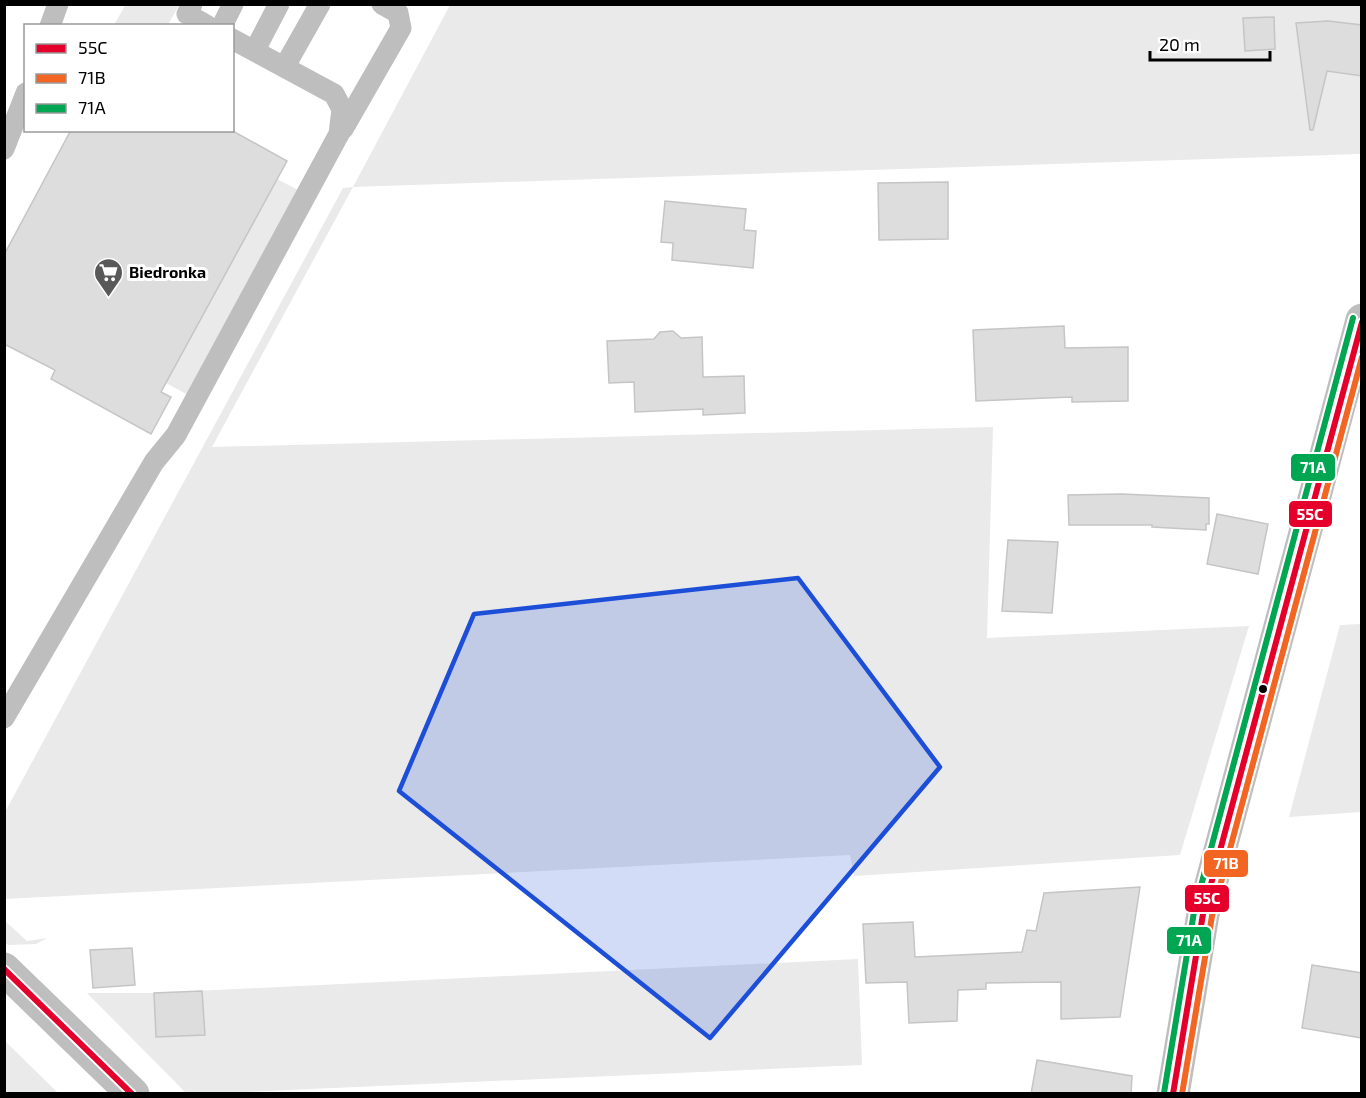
<svg xmlns="http://www.w3.org/2000/svg" width="1366" height="1098" viewBox="0 0 1366 1098" font-family="'Exo 2',sans-serif">
<style>
.green{fill:#eaeaea}
.building{fill:#ddd;stroke:#c5c5c5;stroke-width:1.5}
.lines{fill:none;stroke-linecap:round;stroke-linejoin:round}
.service{stroke:#bebebe;stroke-width:21}
.tertiary{stroke:#bebebe;stroke-width:33}
.bus-1-casing{stroke:#fff;stroke-width:10}
.bus-2-casing{stroke:#fff;stroke-width:10}
.bus-3-casing{stroke:#fff;stroke-width:10}
.bus-1{stroke:#e4002b;stroke-width:6}
.bus-2{stroke:#f26522;stroke-width:6}
.bus-3{stroke:#00a651;stroke-width:6}
.marked{fill:#1d4ed8;fill-opacity:0.2;stroke:#1d4ed8;stroke-width:4.5;stroke-linejoin:round}
.bus-dot{fill:#000;stroke:#fff;stroke-width:2}
.labels{text-anchor:middle;stroke-width:6;stroke-linejoin:round;paint-order:stroke}
.poi-label{font-size:16px;font-weight:bold;fill:#000;stroke:#fff;text-anchor:start}
.line-badge{stroke:#fff;stroke-width:2}
.badge-label{font-size:16px;text-anchor:middle;font-weight:bold;fill:#fff}
</style>
<rect width="100%" height="100%" fill="#fff"/>
<!-- green -->
<g class="green">
<polygon points="126,4 179,4 179,5 168,25 114,25"/>
<polygon points="450,5 1361,5 1360,154 353,187 212,447 993,427 987,638 1249,626 1180,855 854,876 850,855 5,899 5,812 343,188 353,187"/>
<polygon points="277,179 300,191 188,395 166,383"/>
<polygon points="1361,624 1361,812 1289,817 1340,625"/>
<polygon points="5,921 27,941 47,938 36,944 8,945 5,942"/>
<polygon points="858,959 862,1065 219,1093 186,1093 87,993 154,993"/>
<polygon points="5,1041 58,1093 5,1093"/>
</g>
<!-- building -->
<g class="building">
<polygon points="1274,17 1275,49 1245,51 1243,18"/>
<polygon points="1328,21 1362,25 1362,76 1327,71 1313,130 1310,130 1296,23"/>
<polygon points="71,130 231,130 287,161 161,392 171,397 151,434 51,379 55,370 4,344 4,255"/>
<polygon points="948,182 948,239 879,240 878,183"/>
<polygon points="665,201 746,209 744,230 756,231 753,268 672,260 673,243 661,242"/>
<polygon points="1064,326 1065,348 1128,347 1128,401 1072,402 1072,397 976,401 973,330"/>
<polygon points="673,331 681,338 702,337 703,377 744,376 745,413 703,415 703,409 635,412 634,382 609,383 607,341 654,339 660,332"/>
<polygon points="1122,494 1209,498 1209,524 1206,524 1206,530 1152,527 1152,525 1069,525 1068,495"/>
<polygon points="1217,514 1268,524 1258,574 1207,564"/>
<polygon points="1008,540 1058,542 1052,613 1002,611"/>
<polygon points="1140,887 1120,1017 1061,1019 1061,982 986,983 986,989 958,990 957,1021 909,1023 907,982 866,983 863,924 913,922 915,957 1022,952 1027,930 1036,931 1044,893"/>
<polygon points="132,948 135,985 93,988 90,950"/>
<polygon points="1312,965 1362,973 1362,1038 1302,1028"/>
<polygon points="202,991 205,1035 156,1037 154,993"/>
<polygon points="1037,1060 1132,1076 1131,1094 1031,1094"/>
</g>
<g class="lines">
<!-- service -->
<g class="service">
<polyline points="192,4 187,14 208,26"/>
<polyline points="50,26 58,4"/>
<polyline points="222,26 233,4"/>
<polyline points="255,50 279,4"/>
<polyline points="285,66 320,4"/>
<polyline points="343,129 401,28 398,13 382,4"/>
<polyline points="4,149 26,93"/>
<polyline points="4,718 154,462 176,435 339,134 342,109 334,94 232,39"/>
</g>
<!-- tertiary -->
<g class="tertiary">
<polyline points="4,969 133,1094"/>
<polyline points="1173,1094 1203,914 1362,320"/>
</g>
<defs>
<g id="bus-1">
<polyline points="4,969 132,1094"/>
<polyline points="1173,1094 1203,914 1362,322"/>
</g>
<polyline id="bus-2" points="1182,1094 1212,916 1362,357"/>
<polyline id="bus-3" points="1164,1093 1194,912 1353,318"/>
</defs>
<!-- bus-1 casing -->
<use href="#bus-1" class="bus-1-casing"/>
<!-- bus-2 casing -->
<use href="#bus-2" class="bus-2-casing"/>
<!-- bus-3 casing -->
<use href="#bus-3" class="bus-3-casing"/>
<!-- bus-1 -->
<use href="#bus-1" class="bus-1"/>
<!-- bus-2 -->
<use href="#bus-2" class="bus-2"/>
<!-- bus-3 -->
<use href="#bus-3" class="bus-3"/>
</g>
<!-- marked area -->
<path class="marked" d="M798 578 940 767 710 1038 399 791 474 614Z"/>
<!-- icons -->
<defs>
<symbol id="supermarket-pin" viewBox="-11 -11 22 30"><path d="M0 17L-7.5 6A9.5 9.5 0 1 1 7.5 6Z" fill="#595959" stroke="#fff"/><path d="M-6-5.5h2.5l.6 2H6L4.5 2H-2.5L-4.4-4H-6ZM-1.5 3.2a1.3 1.3 0 1 0 .1 0ZM3 3.2a1.3 1.3 0 1 0 .1 0Z" fill="#fff"/></symbol>
</defs>
<g fill-rule="evenodd">
<use href="#supermarket-pin" x="92" y="256" width="33" height="45"/>
</g>
<!-- markers -->
<circle class="bus-dot" cx="1263" cy="689" r="5"/>
<g class="labels">
<!-- poi labels -->
<g class="poi-label">
<text x="129" y="278">Biedronka</text>
</g>
</g>
<g class="line-badge">
<rect x="1290" y="453" width="46" height="29" rx="6" fill="#00a651"/>
<rect x="1288" y="500" width="45" height="28" rx="6" fill="#e4002b"/>
<rect x="1203" y="849" width="46" height="29" rx="6" fill="#f26522"/>
<rect x="1184" y="884" width="46" height="29" rx="6" fill="#e4002b"/>
<rect x="1166" y="926" width="46" height="29" rx="6" fill="#00a651"/>
</g>
<g class="badge-label">
<text x="1313" y="473">71A</text>
<text x="1310" y="520">55C</text>
<text x="1226" y="869">71B</text>
<text x="1207" y="904">55C</text>
<text x="1189" y="946">71A</text>
</g>
<!-- border -->
<rect width="1366" height="1098" fill="none" stroke="#000000" stroke-width="12"/>
<!-- legend -->
<rect x="24" y="24" width="210" height="108" fill="#ffffff" stroke="#999999" stroke-width="1.5"/>
<rect x="36" y="44" width="30" height="9" fill="#e4002b" stroke="#999999" stroke-width="1.5"/>
<text x="78" y="54" font-size="18" fill="#000000">55C</text>
<rect x="36" y="74" width="30" height="9" fill="#f26522" stroke="#999999" stroke-width="1.5"/>
<text x="78" y="84" font-size="18" fill="#000000">71B</text>
<rect x="36" y="104" width="30" height="9" fill="#00a651" stroke="#999999" stroke-width="1.5"/>
<text x="78" y="114" font-size="18" fill="#000000">71A</text>
<!-- scale -->
<path d="M1150 51v9h120v-9" fill="none" stroke="#000000" stroke-width="3"/>
<text x="1159" y="51" font-size="18" fill="#000000" stroke="#ffffff" stroke-width="4.5" paint-order="stroke">20 m</text>
</svg>
